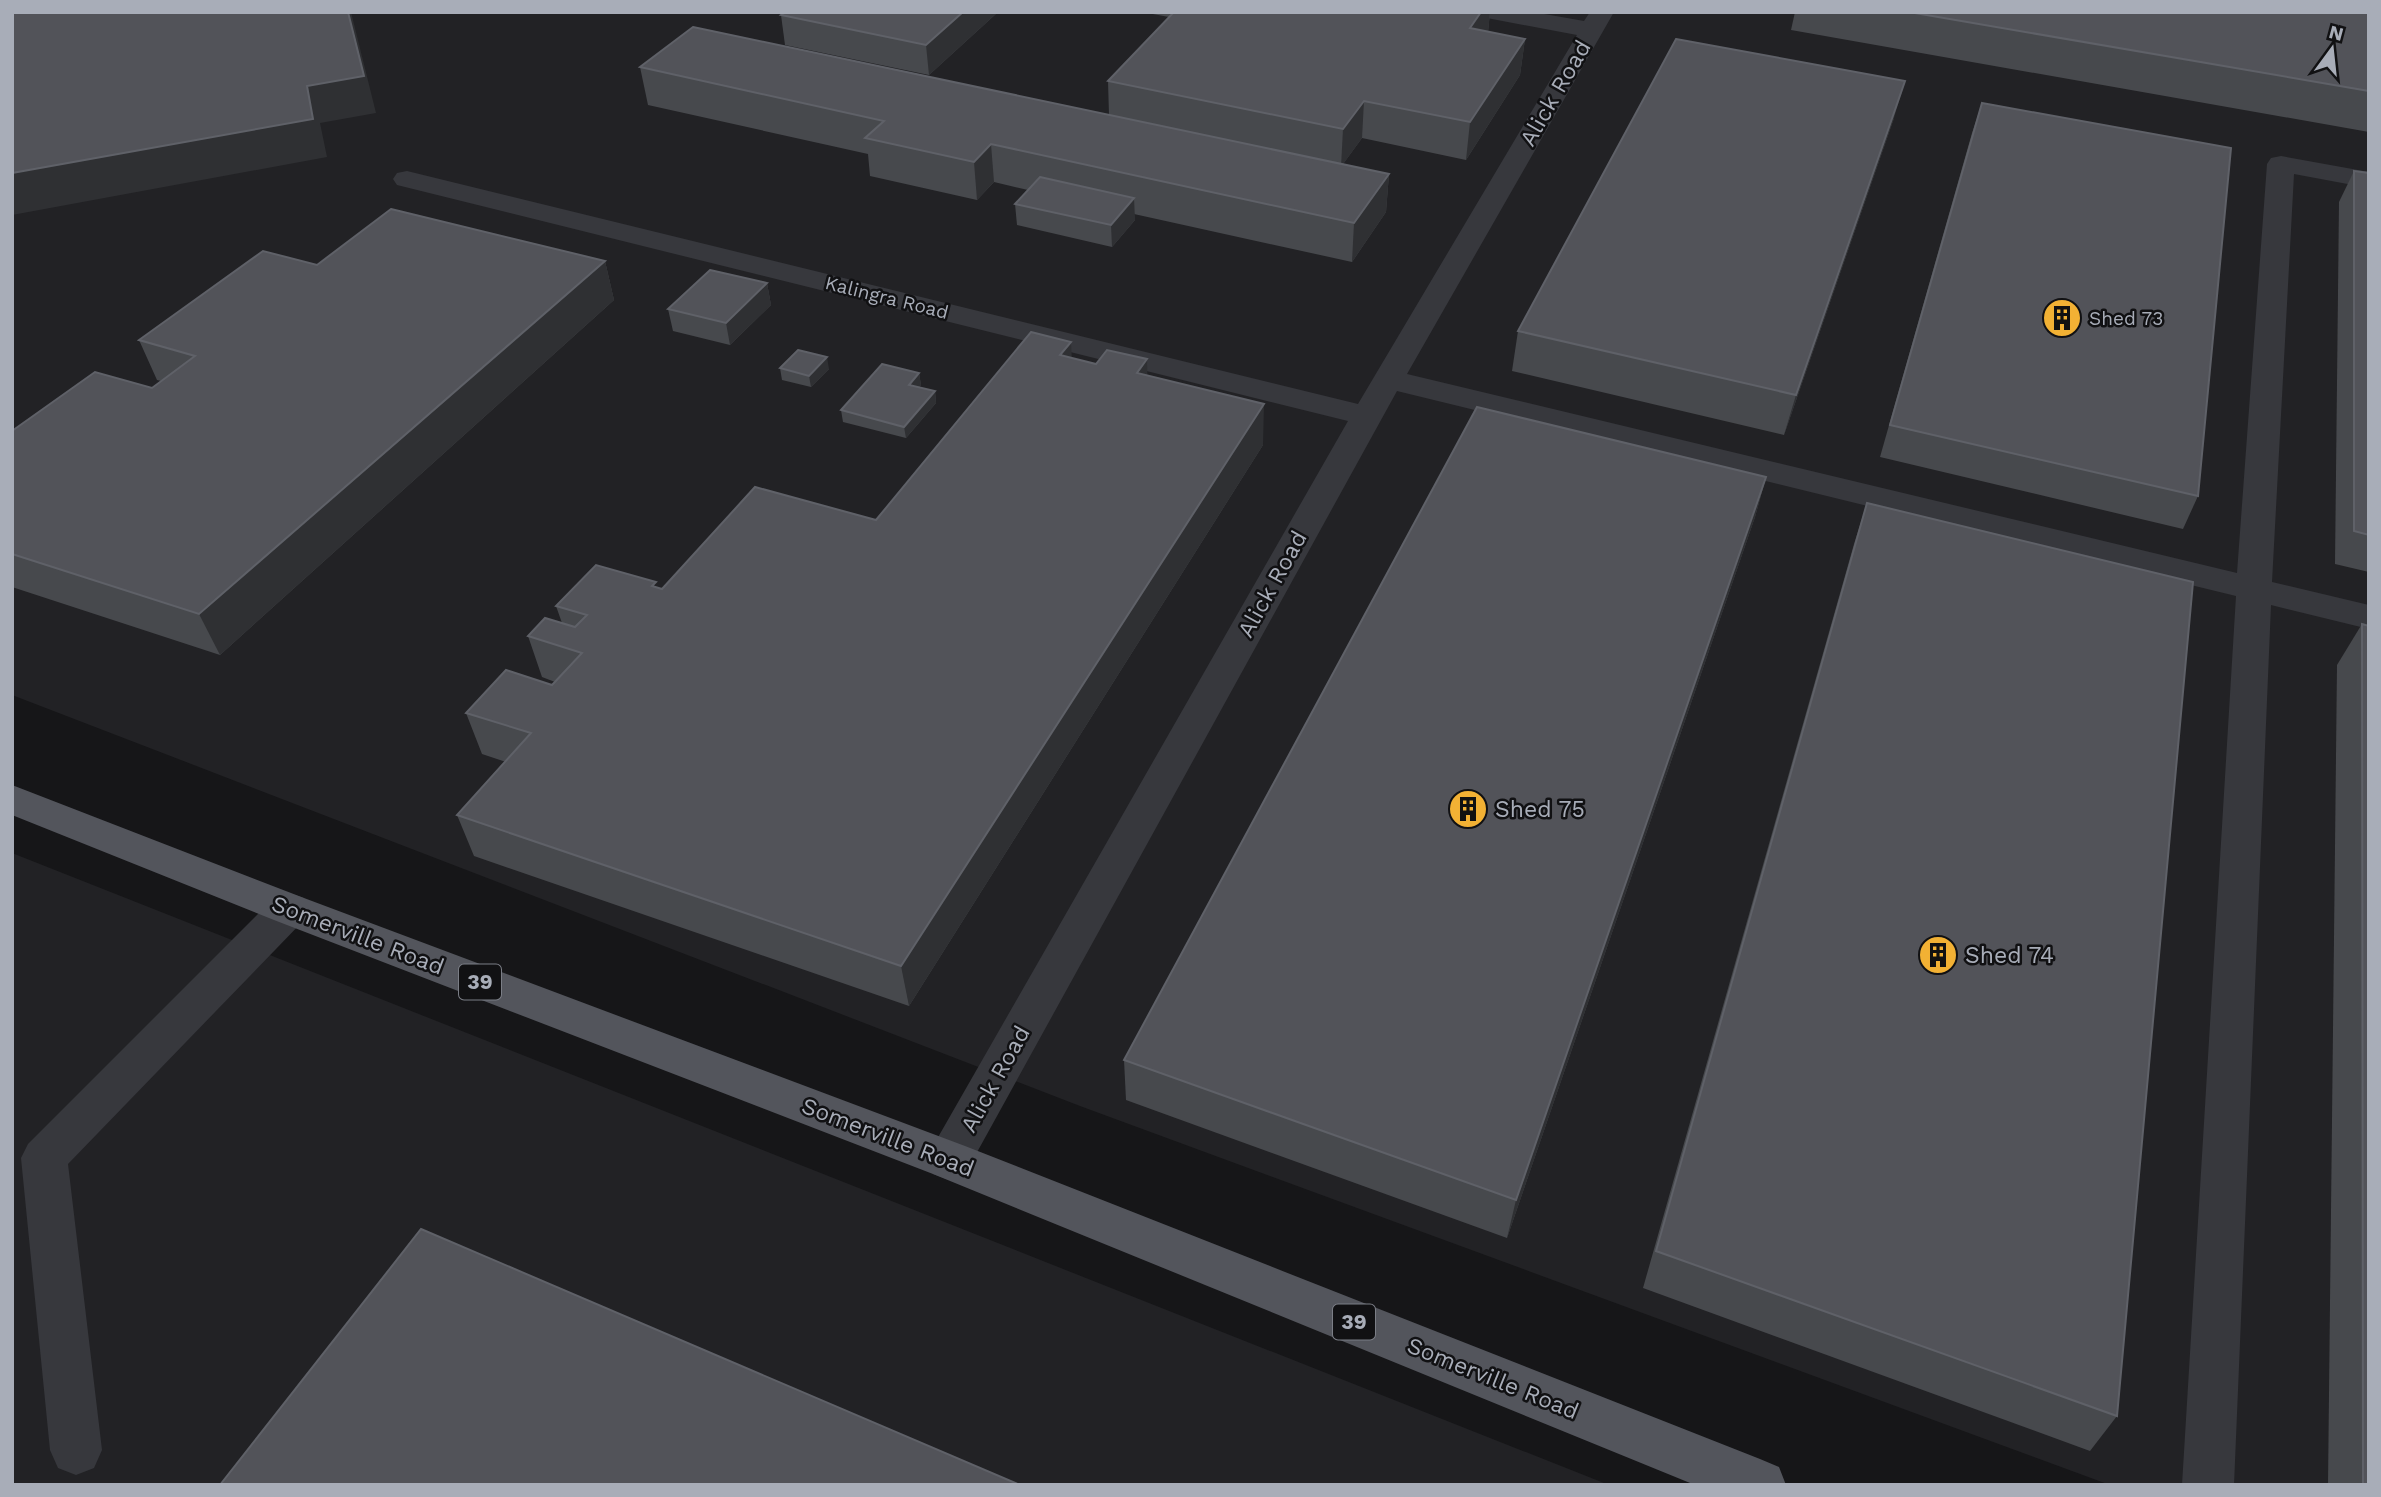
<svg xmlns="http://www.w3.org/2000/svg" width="2381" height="1497" viewBox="0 0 2381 1497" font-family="'Work Sans',sans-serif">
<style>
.built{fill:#222225}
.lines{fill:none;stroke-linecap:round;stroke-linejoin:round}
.minor{fill:#37383d;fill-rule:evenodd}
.major{fill:#53555c;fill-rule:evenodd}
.wall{fill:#47494d}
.shaded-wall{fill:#2f3033}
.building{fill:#525359;stroke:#5f6168;stroke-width:2}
.labels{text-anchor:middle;stroke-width:5;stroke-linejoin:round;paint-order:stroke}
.far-street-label{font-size:19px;fill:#a8adb8;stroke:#111113}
.far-poi-label{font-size:19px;fill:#a8adb8;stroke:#111113;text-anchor:start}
.shield{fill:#111113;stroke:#7b7e86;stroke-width:2}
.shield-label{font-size:21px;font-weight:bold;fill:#a8adb8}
.street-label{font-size:23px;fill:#a8adb8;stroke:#111113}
.poi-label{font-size:23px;fill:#a8adb8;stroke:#111113;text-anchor:start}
</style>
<rect width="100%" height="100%" fill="#161618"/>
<!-- built -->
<g class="built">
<polygon points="12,12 2369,12 2369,1485 2110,1485 1080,1106 12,695"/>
<polygon points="12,853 1609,1485 12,1485"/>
</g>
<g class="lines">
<!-- minor -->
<g class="minor">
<polygon points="1480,12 1533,12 1584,21 1590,12 1614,12 1407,374 2237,573 2267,164 2271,158 2281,156 2369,172 2369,188 2294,174 2272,582 2369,605 2369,629 2271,605 2234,1485 2182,1485 2236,596 1397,391 965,1174 949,1180 933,1174 926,1160 933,1146 1348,421 397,185 393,179 397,173 407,171 1358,404 1577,35 1492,19 1483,17"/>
<polygon points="289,893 304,898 310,909 304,920 68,1164 102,1450 94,1468 76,1475 58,1468 50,1450 21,1158 28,1144 274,898"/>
</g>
<!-- major -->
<polygon class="major" points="12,785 304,898 965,1146 1760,1459 1779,1467 1786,1485 1695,1485 933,1174 274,920 12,815"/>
</g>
<!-- wall -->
<g class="wall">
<polygon points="785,12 998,12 929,75 785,45 781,15"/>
<polygon points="1142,12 1490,12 1488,32 1525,39 1520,75 1466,160 1362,138 1343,164 1389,174 1386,212 1352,262 1134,214 1135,220 1112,247 1017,225 1015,204 1028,190 994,182 977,200 870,176 868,154 648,105 640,67 1109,115 1108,81 1169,17"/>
<polygon points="1795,12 2369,12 2369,132 1791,30"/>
<polygon points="1982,103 2198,496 2183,529 1880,457 1972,133"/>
<polygon points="1894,118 1784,435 1512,371 1518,331"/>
<polygon points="2354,171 2369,173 2369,572 2335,564 2339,202"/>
<polygon points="605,261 614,300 220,655 12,587 12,431 152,388 161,381 157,380 139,340 317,265"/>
<polygon points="767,283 771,305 730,345 673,331 668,309"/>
<polygon points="1071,358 1096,364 1147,359 1147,376 1263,445 909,1006 474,856 457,815 506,762 482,754 466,713 552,685 555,682 542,677 528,636 562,623 556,606 657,588 662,589 876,520"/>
<polygon points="780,368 829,369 811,387 782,380"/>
<polygon points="919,373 921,385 919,387 935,391 936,403 906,438 843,422 841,410"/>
<polygon points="1766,477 1755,517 1507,1238 1126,1100 1124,1060"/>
<polygon points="1867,503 2117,1416 2090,1451 1643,1288 1854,544"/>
<polygon points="2362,624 2369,1485 2328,1485 2337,665"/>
</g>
<!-- shaded-wall -->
<g class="shaded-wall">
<polygon points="348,12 351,12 376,113 320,123 327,157 12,215 12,173 307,86"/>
<polygon points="963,12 998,12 929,75 926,45"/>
<polygon points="1481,12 1490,12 1488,33 1470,28"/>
<polygon points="1525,39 1520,75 1466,160 1470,122"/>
<polygon points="1905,81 1894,118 1784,435 1796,395"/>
<polygon points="1364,101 1362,138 1341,167 1343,129"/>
<polygon points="991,144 994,182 977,200 974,162"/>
<polygon points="1389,174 1386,212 1352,262 1354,223"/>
<polygon points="1134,198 1135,220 1112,247 1111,225"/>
<polygon points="605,261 614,300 220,655 199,614"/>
<polygon points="767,283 771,305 730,345 726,323"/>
<polygon points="1071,342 1073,382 1060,355"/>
<polygon points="827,357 829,369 811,387 809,376"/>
<polygon points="1147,359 1148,400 1137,373"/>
<polygon points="919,373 921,385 911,396 909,385"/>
<polygon points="935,391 936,403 906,438 904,427"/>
<polygon points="1264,404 1263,445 909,1006 901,966"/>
<polygon points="1766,477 1755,517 1507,1238 1516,1200"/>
</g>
<!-- building -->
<g class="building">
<polygon points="12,12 348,12 364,76 307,86 313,119 12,173"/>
<polygon points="785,12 963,12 926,45 781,15"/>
<polygon points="1174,12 1481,12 1470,28 1525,39 1470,122 1364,101 1343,129 1108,81"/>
<polygon points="1909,12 2369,12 2369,91"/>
<polygon points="693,27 1389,174 1354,223 991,144 974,162 865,138 884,121 640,67"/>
<polygon points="1676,39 1905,81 1796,395 1518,331"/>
<polygon points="1982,103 2231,148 2198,496 1890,425"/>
<polygon points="2354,171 2369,173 2369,535 2354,531"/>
<polygon points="1040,177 1134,198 1111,225 1015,204"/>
<polygon points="391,209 605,261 199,614 12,554 12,431 95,372 152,388 195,356 139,340 263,251 317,265"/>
<polygon points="710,270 767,283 726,323 668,309"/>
<polygon points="1031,332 1071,342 1060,355 1096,364 1107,350 1147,359 1137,373 1264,404 901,966 457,815 531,733 466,713 506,670 552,685 582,653 528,636 545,618 575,627 587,615 556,606 596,565 656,582 652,586 662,589 755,487 876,520"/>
<polygon points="798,350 827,357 809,376 780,368"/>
<polygon points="882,364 919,373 909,385 935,391 904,427 841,410"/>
<polygon points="1477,407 1766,477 1516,1200 1124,1060"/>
<polygon points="1867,503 2193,582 2117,1416 1656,1251"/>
<polygon points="2362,624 2369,626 2369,1485 2363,1485"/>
<polygon points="421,1229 1020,1485 220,1485"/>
</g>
<!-- icons -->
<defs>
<symbol id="building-disc" viewBox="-11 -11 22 22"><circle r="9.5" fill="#f2b134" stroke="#111113"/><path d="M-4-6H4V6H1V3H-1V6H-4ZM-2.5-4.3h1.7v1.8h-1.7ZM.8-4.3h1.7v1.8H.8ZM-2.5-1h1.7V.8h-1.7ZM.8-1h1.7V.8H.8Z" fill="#111"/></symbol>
</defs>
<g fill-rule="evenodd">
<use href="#building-disc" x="2040" y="296" width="44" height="44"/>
<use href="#building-disc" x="1446" y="787" width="44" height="44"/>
<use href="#building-disc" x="1916" y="933" width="44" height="44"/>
</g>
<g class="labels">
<!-- far-street labels -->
<g class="far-street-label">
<text transform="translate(887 297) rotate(14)" y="7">Kalingra Road</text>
</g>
<!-- far-poi labels -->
<g class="far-poi-label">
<text x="2089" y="325">Shed 73</text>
</g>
<!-- shield labels -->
<g class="shield">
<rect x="459" y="964.5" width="42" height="35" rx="5"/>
<rect x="1333" y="1304.5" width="42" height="35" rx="5"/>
</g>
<g class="shield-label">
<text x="480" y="989">39</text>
<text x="1354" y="1329">39</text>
</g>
<!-- street labels -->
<g class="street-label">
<text transform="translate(1555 93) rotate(-60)" y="8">Alick Road</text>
<text transform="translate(1272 584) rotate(-61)" y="8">Alick Road</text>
<text transform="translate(358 935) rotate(21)" y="8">Somerville Road</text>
<text transform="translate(995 1079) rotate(-61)" y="8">Alick Road</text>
<text transform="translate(888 1137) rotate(21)" y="8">Somerville Road</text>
<text transform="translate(1493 1378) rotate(22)" y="8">Somerville Road</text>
</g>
<!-- poi labels -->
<g class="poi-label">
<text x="1495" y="817">Shed 75</text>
<text x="1965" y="963">Shed 74</text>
</g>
</g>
<!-- border -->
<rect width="2381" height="1497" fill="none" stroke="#a8adb8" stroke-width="28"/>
<!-- north arrow -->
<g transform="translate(2332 49) rotate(15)" stroke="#111113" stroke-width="5" paint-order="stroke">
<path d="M0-5L12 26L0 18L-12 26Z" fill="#a8adb8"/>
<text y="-10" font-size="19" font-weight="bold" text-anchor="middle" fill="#a8adb8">N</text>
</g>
</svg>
